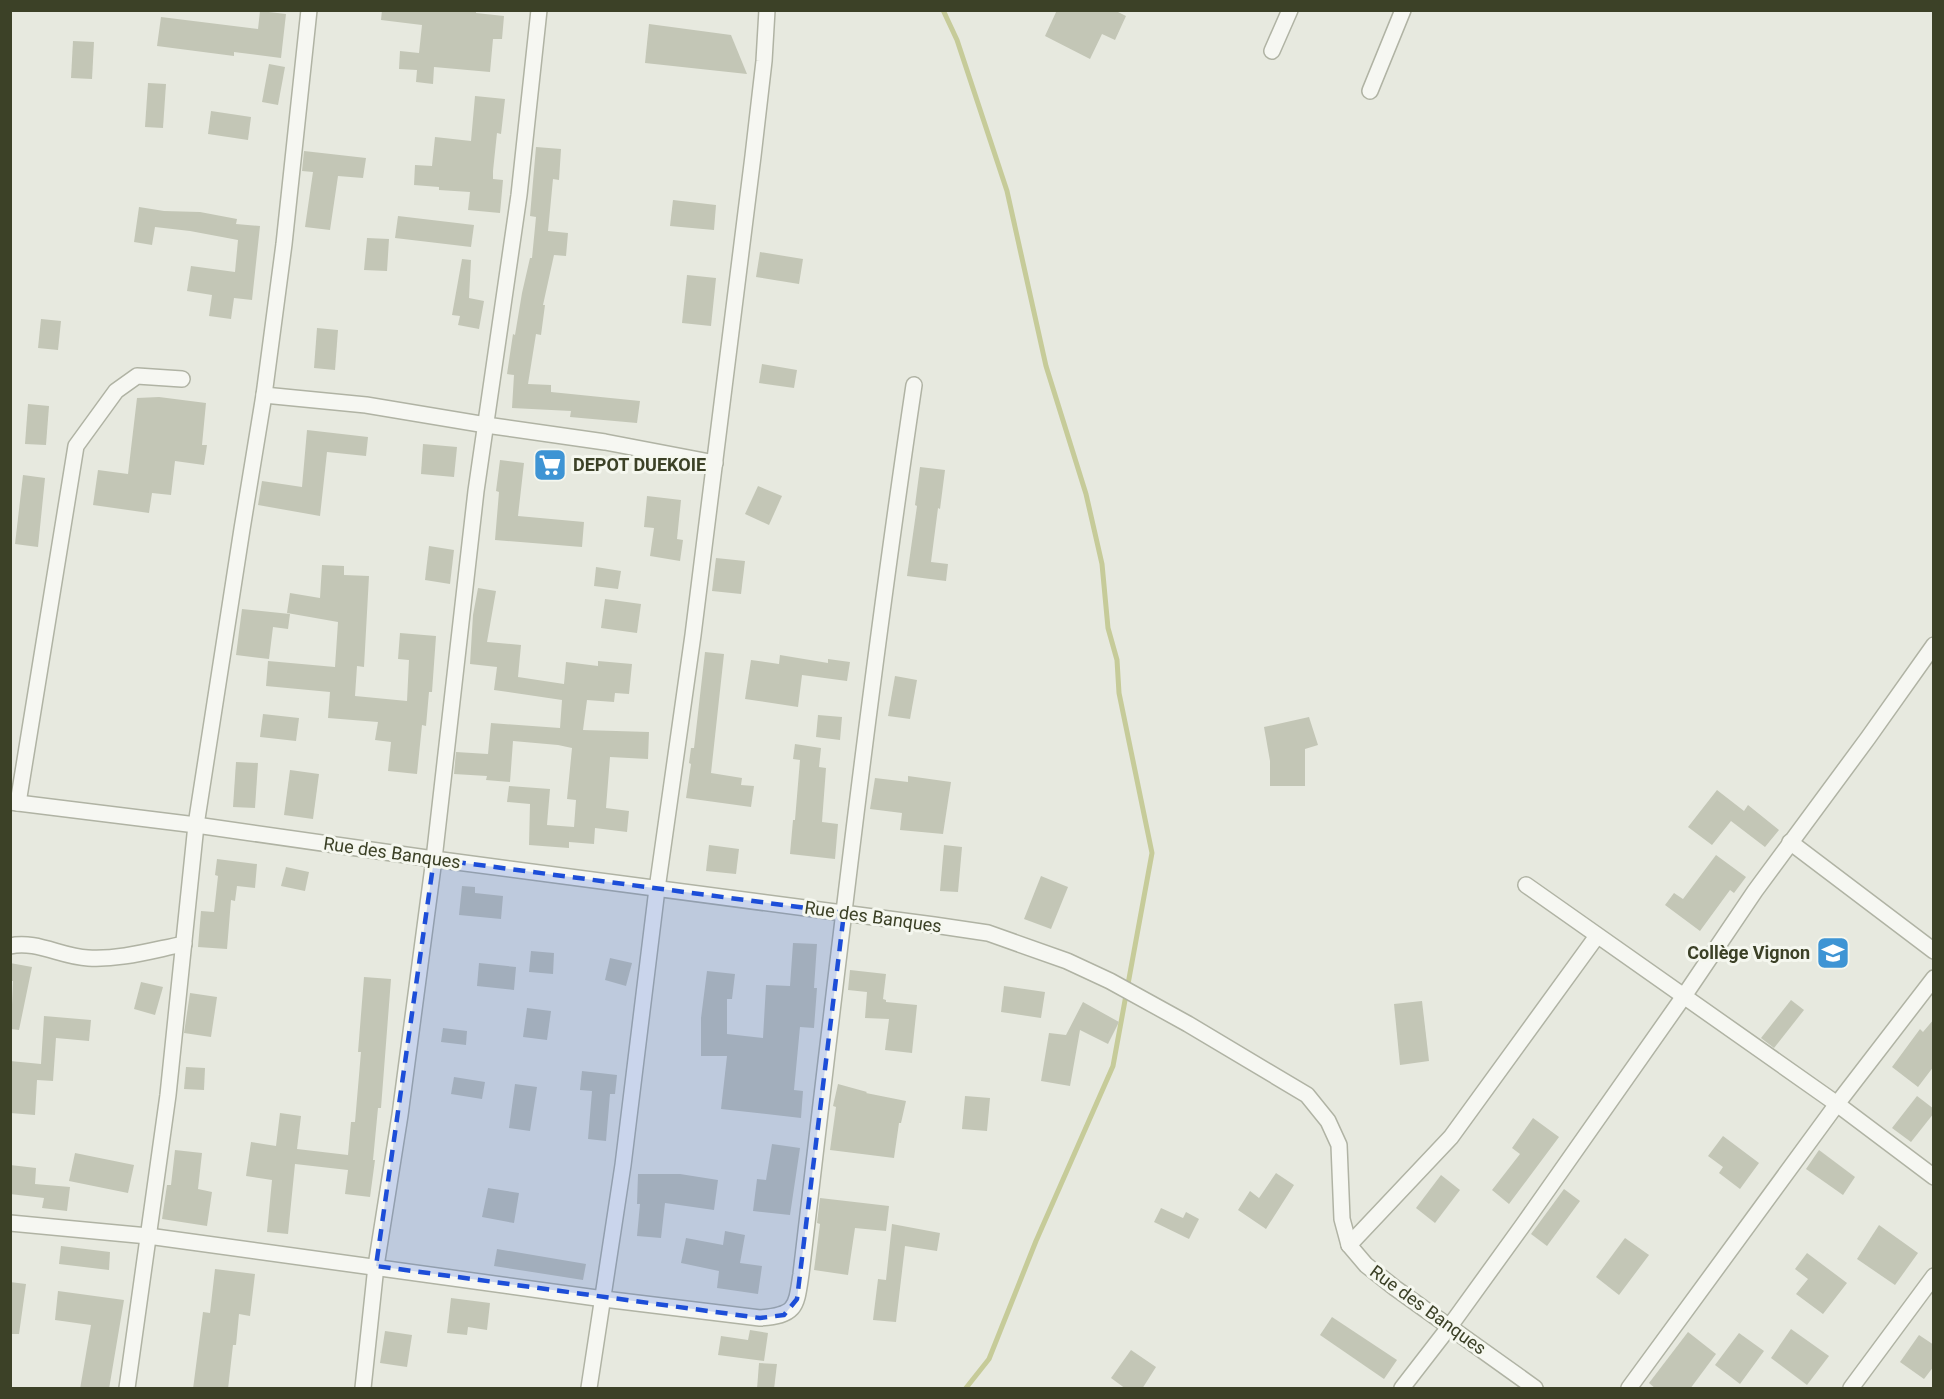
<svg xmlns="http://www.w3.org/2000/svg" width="1944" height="1399" viewBox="0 0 1944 1399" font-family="Roboto,sans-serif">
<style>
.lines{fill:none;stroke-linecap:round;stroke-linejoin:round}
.stream{stroke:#c6cb99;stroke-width:5}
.building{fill:#c3c6b6}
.street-casing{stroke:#b0b3a4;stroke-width:18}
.street{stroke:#f6f7f2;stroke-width:15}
.marked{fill:#1d4ed8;fill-opacity:0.2;stroke:#1d4ed8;stroke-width:4.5;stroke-dasharray:12 8;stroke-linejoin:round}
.labels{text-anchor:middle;stroke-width:6;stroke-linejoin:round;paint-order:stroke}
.poi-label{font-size:18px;font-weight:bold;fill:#3c4127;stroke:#f5f7ef;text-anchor:start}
.street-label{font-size:18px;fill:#3c4127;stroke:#f5f7ef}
</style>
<rect width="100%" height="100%" fill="#e7e9df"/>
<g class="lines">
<!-- stream -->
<polyline class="stream" points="943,10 957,40 1007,191 1046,366 1086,494 1102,564 1108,628 1117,660 1119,693 1152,853 1113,1066 1036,1241 989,1359 966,1388"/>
</g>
<!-- building -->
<g class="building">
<polygon points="382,10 476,10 476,13 504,16 502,39 493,39 490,72 434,67 433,84 416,82 417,70 399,69 400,51 419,53 422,25 381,20"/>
<polygon points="1057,10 1114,10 1126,16 1115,40 1102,34 1090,59 1045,36"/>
<polygon points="260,11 286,14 281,58 234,52 234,56 157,46 161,17 258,29"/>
<polygon points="649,24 731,35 747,74 645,63"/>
<polygon points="73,41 94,42 92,79 71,78"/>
<polygon points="269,64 285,67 278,105 262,102"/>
<polygon points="148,83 166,84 163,128 145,127"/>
<polygon points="475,96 505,99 501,134 497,133 493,171 493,179 503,180 500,213 468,210 470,192 439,190 439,187 414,185 415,165 432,166 435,137 471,141"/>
<polygon points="211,111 251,117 248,140 208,134"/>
<polygon points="536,147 561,149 559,180 553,179 548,231 568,233 566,256 554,255 543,305 545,305 541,335 536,334 528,384 551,385 551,392 640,401 637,423 570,417 571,411 512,408 514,375 507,374 513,334 515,335 522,293 530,258 532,258 536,217 530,216"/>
<polygon points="304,151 366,158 363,178 338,176 330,230 305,227 313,172 302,171"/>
<polygon points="673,200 716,205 714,230 670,226"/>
<polygon points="139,207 164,211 200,212 237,219 236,224 260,226 252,300 234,298 231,319 209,316 212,295 187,291 191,266 235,272 238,240 190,231 155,227 152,245 134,242"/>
<polygon points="398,216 474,225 471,247 395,238"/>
<polygon points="367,238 389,239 387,271 364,270"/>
<polygon points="760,252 803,259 799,284 756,277"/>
<polygon points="462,259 471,260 469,298 484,301 479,329 458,325 460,316 452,315"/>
<polygon points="687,275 716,278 711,326 682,323"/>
<polygon points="41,319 61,321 58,350 38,348"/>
<polygon points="317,328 338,330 335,370 314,368"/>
<polygon points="762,364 797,370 794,388 759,383"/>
<polygon points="159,397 206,403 202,445 207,445 204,465 175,461 171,495 152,493 149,513 93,505 98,470 128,474 137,398"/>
<polygon points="28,404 49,406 46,445 25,444"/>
<polygon points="307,430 368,437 366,456 327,452 320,516 258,505 262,481 302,487"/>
<polygon points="423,444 457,447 454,477 421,474"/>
<polygon points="500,460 524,463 518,516 584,522 582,547 495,540 499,492 496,491"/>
<polygon points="920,467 945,470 940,509 938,508 931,562 948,564 946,581 907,576 917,506 915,505"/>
<polygon points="23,475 45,478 38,547 15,544"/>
<polygon points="758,486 782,496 769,525 745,514"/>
<polygon points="647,496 681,500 677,539 683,540 680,561 650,556 654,528 644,527"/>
<polygon points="429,546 454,550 450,584 425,580"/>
<polygon points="716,558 745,561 741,594 712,591"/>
<polygon points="322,565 344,566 344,575 369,576 364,667 357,666 355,696 407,701 409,660 398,659 400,633 436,636 432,692 429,692 426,726 422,725 417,774 388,771 391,742 375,740 378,722 328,718 330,692 266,686 268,661 335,667 338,622 287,613 290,593 320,598"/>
<polygon points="596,567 621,571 618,589 594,586"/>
<polygon points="478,588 496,591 487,642 521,645 518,677 564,684 566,662 598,666 598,661 632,664 629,694 615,693 614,702 587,700 583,730 649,732 648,759 610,757 606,808 629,811 627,832 595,828 594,844 569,842 569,848 529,845 530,804 507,802 509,786 550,789 547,825 574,827 576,800 567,799 572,748 558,745 513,741 510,782 486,780 487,776 454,774 456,752 488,754 491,723 560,728 562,700 494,690 497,667 470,664 473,615"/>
<polygon points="605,599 641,604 637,633 601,628"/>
<polygon points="242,609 290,614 288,629 273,627 269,659 236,655"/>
<polygon points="705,652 724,654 711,773 742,778 741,785 754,786 751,807 686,798 691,764 689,763 691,748 694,748"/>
<polygon points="780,655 828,663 828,659 850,662 847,681 802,675 798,707 745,699 751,660 779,664"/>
<polygon points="895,676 917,680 910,719 888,716"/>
<polygon points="263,714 299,718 296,741 260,737"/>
<polygon points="818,715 842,717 840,740 816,737"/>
<polygon points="1309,717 1318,745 1305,749 1305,786 1270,786 1270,761 1264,727"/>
<polygon points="795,744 821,748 819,767 826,768 822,822 838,824 835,859 790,854 793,820 795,820 800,760 793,759"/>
<polygon points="236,762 258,763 255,808 233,807"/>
<polygon points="290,770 319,774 313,819 284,815"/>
<polygon points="908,776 951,782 943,834 900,830 902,813 870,809 875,778 908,782"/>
<polygon points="1717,790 1744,811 1748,805 1779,830 1765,847 1731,821 1712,845 1688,827"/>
<polygon points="709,845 739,849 736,874 706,871"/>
<polygon points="944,845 962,847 958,892 940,891"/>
<polygon points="1716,855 1746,877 1734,893 1730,890 1700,931 1665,905 1674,893 1683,899"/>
<polygon points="217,859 257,864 255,888 237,886 235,901 231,900 227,949 198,947 201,911 214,912 218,876 215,875"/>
<polygon points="286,867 309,872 305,891 281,886"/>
<polygon points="1041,876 1068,887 1051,929 1024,919"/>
<polygon points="462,886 475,887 475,893 503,896 501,919 459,915"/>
<polygon points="793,943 817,944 814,988 817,988 814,1028 800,1027 794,1090 803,1091 801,1118 721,1109 727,1056 701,1056 701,1018 707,971 735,974 732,999 727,999 727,1034 763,1038 766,985 790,986"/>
<polygon points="531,951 554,953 553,974 529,972"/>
<polygon points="610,958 632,963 626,986 605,980"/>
<polygon points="10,963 32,967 19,1030 11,1029 13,981 10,981"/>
<polygon points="479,963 516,967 514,990 477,986"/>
<polygon points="850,970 886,974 883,999 886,1000 886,1002 917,1005 912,1053 885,1050 889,1019 865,1018 867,992 848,990"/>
<polygon points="364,977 391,979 381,1108 378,1108 373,1160 375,1160 370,1197 345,1194 348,1170 295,1164 288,1234 267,1232 272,1180 246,1176 251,1142 276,1146 280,1113 301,1116 297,1149 348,1155 351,1122 355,1122 361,1052 358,1052"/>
<polygon points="141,982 163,987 155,1015 134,1009"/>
<polygon points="1004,986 1045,992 1041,1018 1001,1012"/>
<polygon points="190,993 217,997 211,1037 184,1033"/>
<polygon points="1791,1000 1804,1010 1774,1048 1761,1038"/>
<polygon points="1422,1001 1429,1061 1400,1065 1394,1004"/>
<polygon points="1083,1002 1119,1022 1108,1044 1080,1030 1070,1086 1041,1081 1049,1033 1066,1035"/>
<polygon points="527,1008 551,1011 547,1040 523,1037"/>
<polygon points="44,1016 91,1020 89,1041 56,1038 53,1081 37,1080 35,1115 10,1113 10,1061 41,1064"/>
<polygon points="1934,1019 1934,1066 1918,1087 1892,1067 1920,1029 1923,1032"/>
<polygon points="443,1028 467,1031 466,1045 441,1042"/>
<polygon points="186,1067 205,1068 204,1090 184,1089"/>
<polygon points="582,1071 617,1075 615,1094 610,1094 606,1141 588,1139 592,1091 580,1090"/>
<polygon points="454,1077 485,1082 482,1099 451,1094"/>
<polygon points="515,1084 537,1087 530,1131 509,1128"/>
<polygon points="838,1084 867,1092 866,1093 906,1101 901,1123 899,1123 894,1158 830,1150 836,1107 833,1106"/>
<polygon points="965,1096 990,1098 987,1131 962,1129"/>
<polygon points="1917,1096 1934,1109 1934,1113 1911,1142 1892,1128"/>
<polygon points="1533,1118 1559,1137 1509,1204 1492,1190 1520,1154 1512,1148"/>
<polygon points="1723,1136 1759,1163 1740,1189 1719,1173 1723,1167 1708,1156"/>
<polygon points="772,1144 800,1148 790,1215 753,1211 757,1179 766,1180"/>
<polygon points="175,1150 202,1153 198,1189 212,1192 207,1226 162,1219 167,1185 171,1185"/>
<polygon points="1819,1150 1855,1177 1843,1195 1806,1169"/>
<polygon points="75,1153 134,1165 128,1193 69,1181"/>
<polygon points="10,1165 36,1168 35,1184 70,1187 67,1211 42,1208 44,1198 10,1194"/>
<polygon points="1276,1173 1294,1185 1266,1229 1238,1210 1250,1191 1259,1198"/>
<polygon points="638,1174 680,1174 718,1180 714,1210 665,1203 661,1238 637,1236 640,1204 637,1204"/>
<polygon points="1441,1175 1460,1190 1435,1223 1416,1208"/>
<polygon points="488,1188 519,1193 514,1223 482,1217"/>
<polygon points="1564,1189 1580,1201 1547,1246 1531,1234"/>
<polygon points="820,1198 889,1206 886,1231 855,1228 848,1275 814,1270 820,1224 817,1223"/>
<polygon points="1161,1208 1183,1218 1186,1212 1199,1219 1189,1239 1154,1222"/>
<polygon points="892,1224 940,1233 937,1251 905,1246 896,1322 873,1320 878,1279 886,1280"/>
<polygon points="1879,1225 1918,1253 1895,1285 1857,1259"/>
<polygon points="725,1231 745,1235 740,1263 762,1266 758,1294 717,1288 719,1271 681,1263 686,1238 723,1245"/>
<polygon points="1625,1238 1649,1255 1619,1295 1596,1277"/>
<polygon points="61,1246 110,1252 109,1270 59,1264"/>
<polygon points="497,1249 586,1264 583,1280 494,1266"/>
<polygon points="1807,1253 1847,1283 1823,1314 1796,1294 1808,1279 1795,1269"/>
<polygon points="215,1269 255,1274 250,1316 239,1314 236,1345 233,1345 228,1389 193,1389 203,1312 210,1313"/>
<polygon points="10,1282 26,1284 19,1334 10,1334"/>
<polygon points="58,1291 124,1300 109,1389 80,1389 91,1325 55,1320"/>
<polygon points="451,1298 490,1303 487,1330 468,1327 467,1335 447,1333"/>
<polygon points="1332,1317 1397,1360 1384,1379 1320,1335"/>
<polygon points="1791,1329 1829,1356 1807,1385 1771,1358"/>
<polygon points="750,1330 768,1333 764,1361 718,1355 721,1336 748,1340"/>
<polygon points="385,1331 412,1335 407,1367 380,1363"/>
<polygon points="1688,1332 1716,1354 1690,1389 1656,1389 1649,1383"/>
<polygon points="1739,1333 1764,1351 1740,1384 1715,1365"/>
<polygon points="1919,1335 1934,1345 1934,1366 1924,1379 1900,1362"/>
<polygon points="1131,1350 1156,1367 1142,1389 1126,1389 1111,1378"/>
<polygon points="759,1363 777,1364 774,1389 757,1389"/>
</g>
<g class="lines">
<defs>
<g id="street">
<polyline points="1272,51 1290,10"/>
<polyline points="1370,91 1403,10"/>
<polyline points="264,395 366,405 486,425 605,442 715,463"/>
<polyline points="10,802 196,825 434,859 934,925 988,933 1067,961 1110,981 1188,1024 1307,1095 1328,1121 1339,1145 1342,1219 1349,1245 1366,1265 1395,1288 1535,1388"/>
<polyline points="18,803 76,446 116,391 137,376 182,379"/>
<polyline points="1790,842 1934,951"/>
<polyline points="1526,885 1837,1104 1934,1177"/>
<path d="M10 946C36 940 62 957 88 958 120 960 153 950 184 944"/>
<path d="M10 1223 148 1236 604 1299 760 1318C797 1315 796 1307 801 1274 836 977 870 680 914 385"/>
<polyline points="1349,1245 1451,1137 1597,936"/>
<polyline points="127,1388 168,1095 196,825 242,529 264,395 284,244 309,10"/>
<polyline points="363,1388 376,1266 400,1115 434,859 476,491 519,195 539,10"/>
<polyline points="589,1388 623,1165 657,889 693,635 753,156 764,61 767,10"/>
<polyline points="1402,1388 1450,1326 1523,1225 1684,996 1755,891 1868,738 1934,645"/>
<polyline points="1629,1388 1837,1104 1934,978"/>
<polyline points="1851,1388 1934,1276"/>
</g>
</defs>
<!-- street casing -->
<use href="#street" class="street-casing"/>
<!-- street -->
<use href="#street" class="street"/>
</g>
<!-- marked area -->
<path class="marked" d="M434 859 844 913 797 1299 784 1315 760 1318 376 1266Z"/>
<!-- icons -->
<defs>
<symbol id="supermarket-square" viewBox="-11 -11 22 22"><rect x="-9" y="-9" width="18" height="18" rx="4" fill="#3e94d4" stroke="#f5f7ef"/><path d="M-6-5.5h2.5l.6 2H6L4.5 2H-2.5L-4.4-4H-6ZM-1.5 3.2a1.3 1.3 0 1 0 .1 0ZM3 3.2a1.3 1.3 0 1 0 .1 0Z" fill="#fff"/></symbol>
<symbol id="school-square" viewBox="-11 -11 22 22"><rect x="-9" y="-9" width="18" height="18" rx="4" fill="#3e94d4" stroke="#f5f7ef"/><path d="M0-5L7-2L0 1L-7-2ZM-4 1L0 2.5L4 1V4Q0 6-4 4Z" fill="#fff"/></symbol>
</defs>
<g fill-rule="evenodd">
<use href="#supermarket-square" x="531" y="446" width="38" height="38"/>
<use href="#school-square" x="1814" y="934" width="38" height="38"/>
</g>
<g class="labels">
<!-- poi labels -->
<g class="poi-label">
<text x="573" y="471">DEPOT DUEKOIE</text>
<text x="1810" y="959" text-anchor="end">Collège Vignon</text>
</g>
<!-- street labels -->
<g class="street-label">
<text transform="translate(392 853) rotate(8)" y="6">Rue des Banques</text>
<text transform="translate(873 917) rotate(8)" y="6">Rue des Banques</text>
<text transform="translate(1428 1310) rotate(36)" y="6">Rue des Banques</text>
</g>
</g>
<!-- border -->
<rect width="1944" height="1399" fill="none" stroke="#3c4127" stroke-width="24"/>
</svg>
